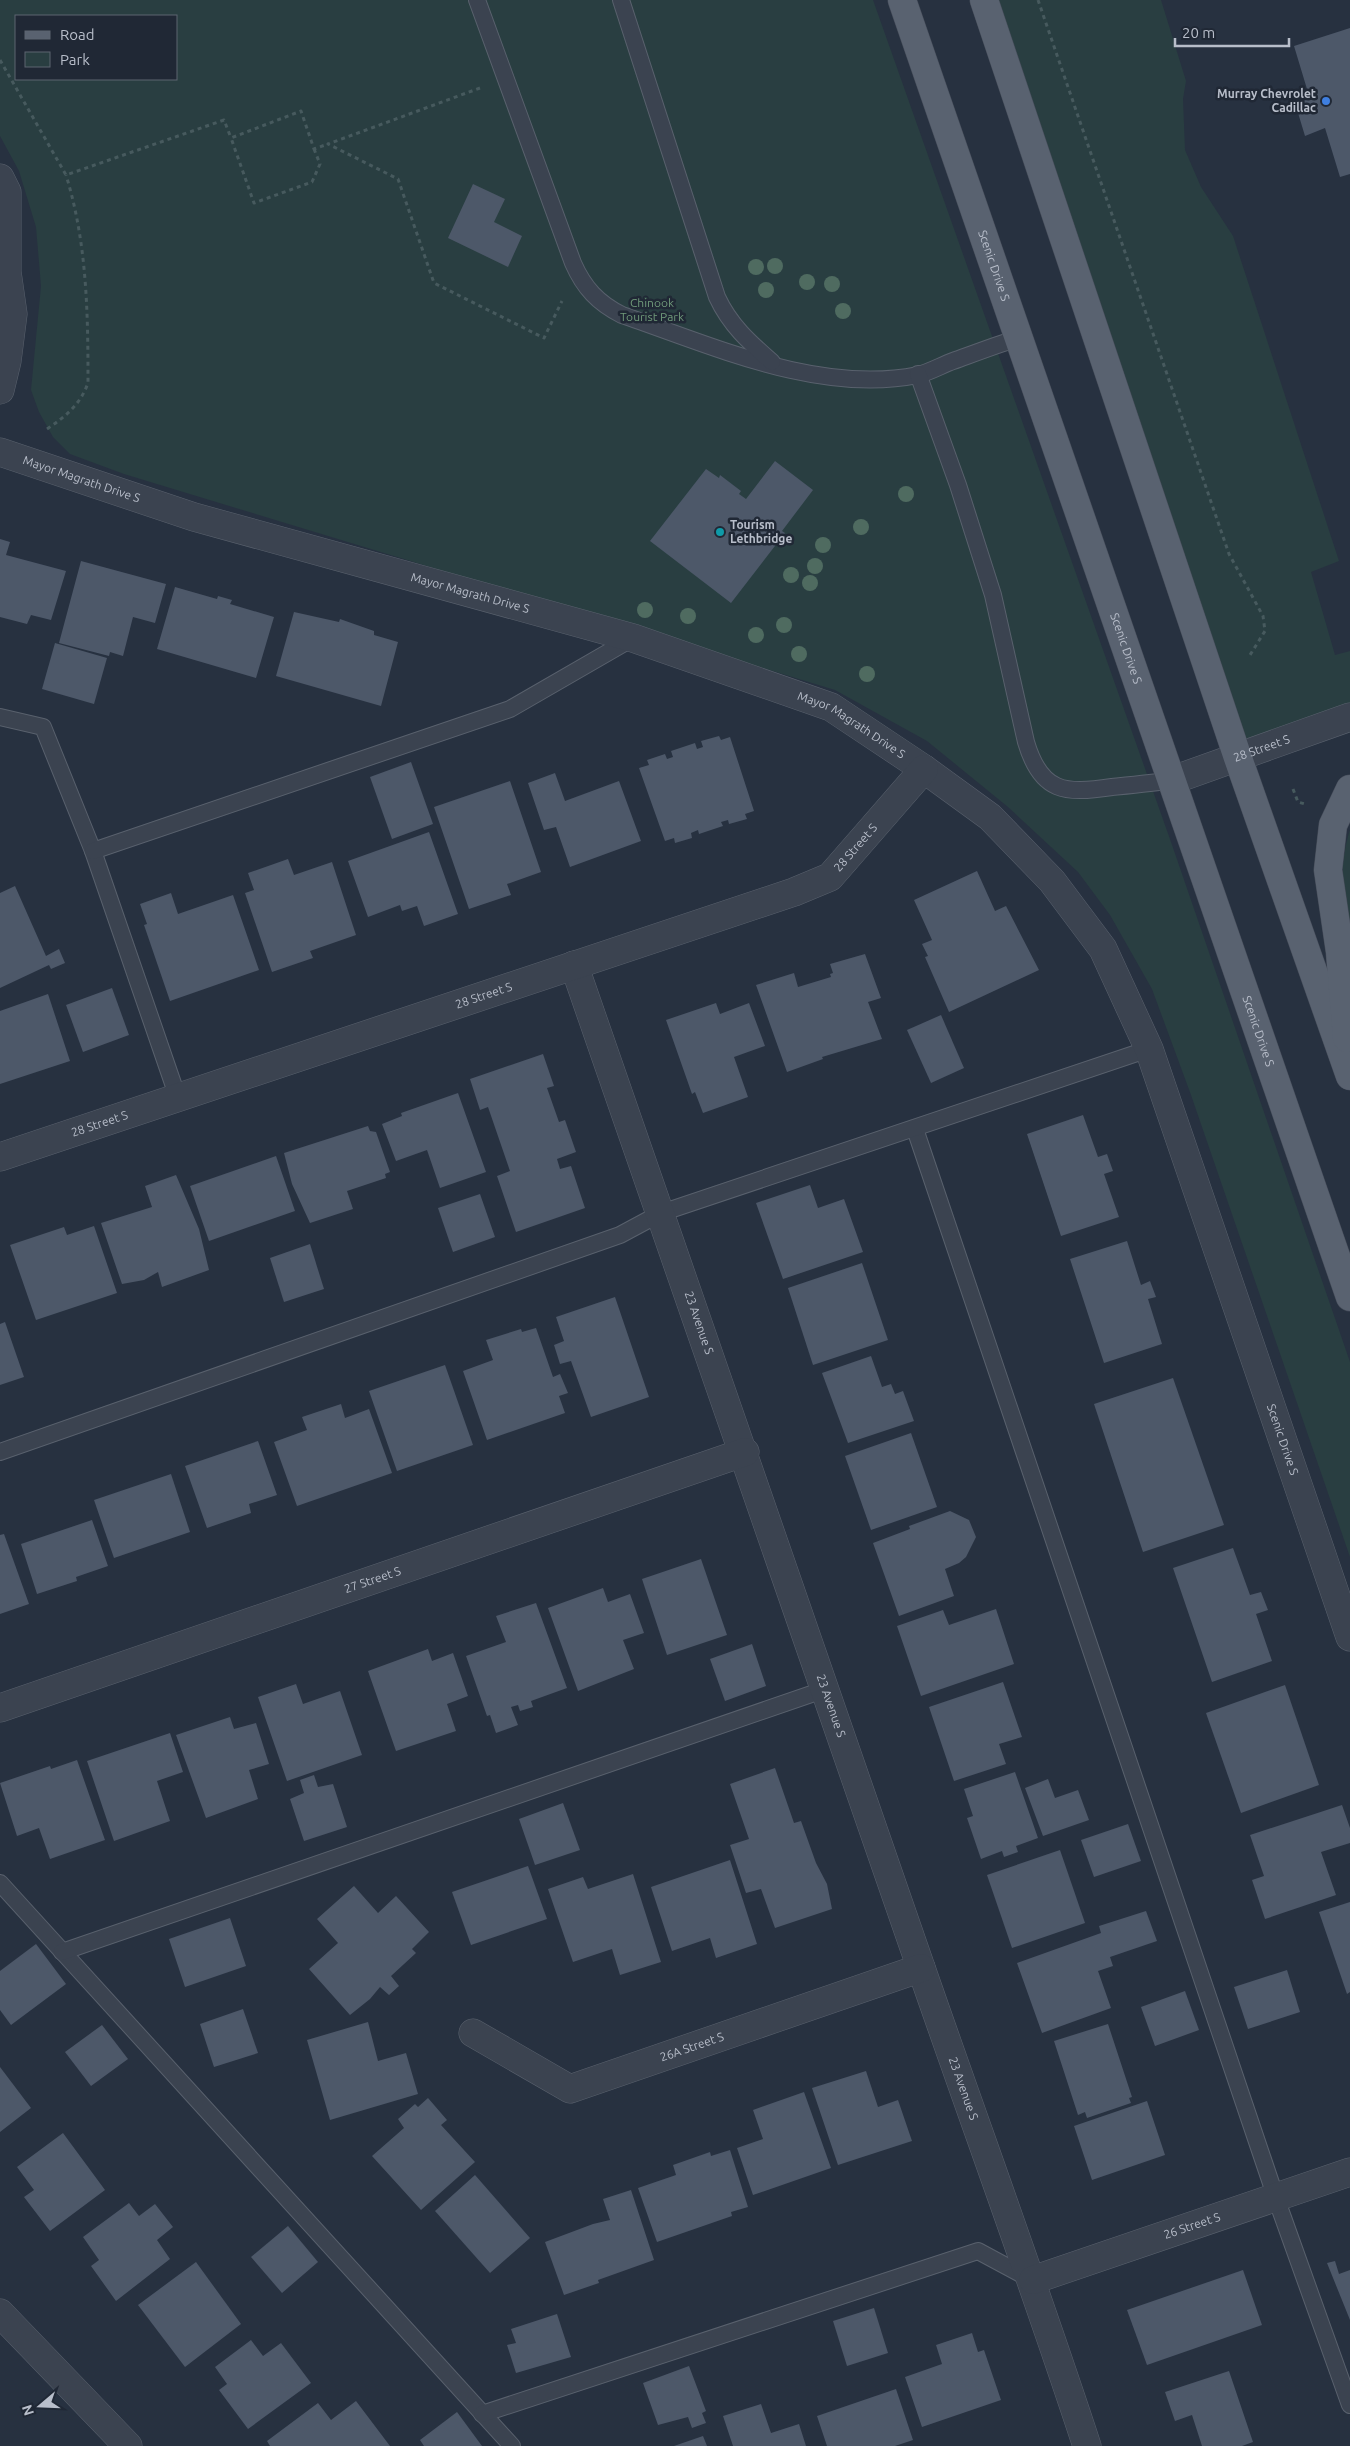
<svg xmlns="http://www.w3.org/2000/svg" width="1350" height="2446" viewBox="0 0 1350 2446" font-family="Ubuntu,sans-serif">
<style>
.green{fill:#293e41;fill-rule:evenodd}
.building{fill:#4d5869}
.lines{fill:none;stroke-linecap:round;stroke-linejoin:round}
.service-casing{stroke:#59616d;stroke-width:18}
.minor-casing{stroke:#59616d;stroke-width:29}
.tertiary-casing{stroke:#59616d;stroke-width:29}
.primary-casing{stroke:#454c59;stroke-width:29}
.path{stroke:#475a5e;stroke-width:3;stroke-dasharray:4 4;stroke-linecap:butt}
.service{stroke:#3b4350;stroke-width:16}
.minor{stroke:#3b4350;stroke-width:28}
.tertiary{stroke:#3b4350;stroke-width:28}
.primary{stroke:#596270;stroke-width:28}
.tree{fill:#4f6b60}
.shop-dot{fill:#3f7fe0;stroke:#202835;stroke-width:2}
.culture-dot{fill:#0f9aa8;stroke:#202835;stroke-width:2}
.labels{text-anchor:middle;stroke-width:5;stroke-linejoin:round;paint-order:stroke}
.poi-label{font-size:12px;font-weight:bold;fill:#b8beca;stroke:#202835;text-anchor:end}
.street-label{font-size:12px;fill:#b8beca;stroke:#202835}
.park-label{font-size:12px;fill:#709a7a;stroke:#202835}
</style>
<rect width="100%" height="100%" fill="#273140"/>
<!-- green -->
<g class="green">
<path d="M0 0H873L1171 842 1350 1362V1557L1191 1095 1152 989 1110 915 1078 872 1008 807 927 741 835 690 124 474 70 454 53 437 39 412 31 390 41 286 36 227 19 171 0 136ZM16 16H176V79H16Z"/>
<polygon points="984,0 1161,0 1186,81 1183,99 1185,150 1201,187 1233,236 1339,561 1311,572 1335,655 1350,651 1350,717 1238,758"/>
<path d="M1350 830V926C1341 892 1339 864 1350 830Z"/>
</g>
<!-- building -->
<g class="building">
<polygon points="1350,28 1350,174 1340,177 1325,128 1305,136 1295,103 1310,99 1294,46"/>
<polygon points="473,184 505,199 494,222 522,236 508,267 448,238"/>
<polygon points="775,461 813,490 782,531 785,533 731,603 650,541 706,469 719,478 720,475 741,491 739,494 746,499"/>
<polygon points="0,539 10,542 6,555 66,571 51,620 31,615 27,624 0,617"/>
<polygon points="81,561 166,584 155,623 133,617 123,656 110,652 109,656 59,643"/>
<polygon points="175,587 217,599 218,596 232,600 230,604 274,617 256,678 157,649"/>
<polygon points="294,612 339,622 340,619 374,631 374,635 398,642 381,706 276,676"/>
<polygon points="55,643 107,658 94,704 42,689"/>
<polygon points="719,736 721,740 730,737 754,811 745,814 747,819 729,824 728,820 721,822 723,826 699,834 698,830 691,833 692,838 675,843 674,838 665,841 639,768 649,765 647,760 665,754 667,759 673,757 671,751 695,743 697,749 703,747 701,741"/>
<polygon points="411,762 433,824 392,839 370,777"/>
<polygon points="555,773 565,801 619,781 641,841 570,867 556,827 544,830 528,783"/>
<polygon points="510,781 541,872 507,884 511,895 469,909 434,807"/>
<polygon points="429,832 458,914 424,926 417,906 402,911 400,905 368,917 348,861"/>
<polygon points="288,859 294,875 332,862 356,935 310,951 313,958 272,972 245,893 254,890 248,873"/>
<polygon points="977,871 995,911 1006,906 1039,970 949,1012 925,957 928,956 922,944 932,940 914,900"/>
<polygon points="15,886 46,956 59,949 65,963 51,969 49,965 0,988 0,893"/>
<polygon points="171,893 178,914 233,895 259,970 170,1001 144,925 147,924 140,904"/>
<polygon points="865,954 881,998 868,1002 882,1039 822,1057 823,1059 787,1072 756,985 794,973 798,987 831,977 830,974 833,973 830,964"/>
<polygon points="112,988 129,1035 83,1052 66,1005"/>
<polygon points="48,994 70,1061 0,1084 0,1011"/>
<polygon points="716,1003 720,1014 749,1003 765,1046 734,1057 748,1097 703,1113 695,1092 692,1094 666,1020"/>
<polygon points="941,1015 964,1068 931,1083 907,1030"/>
<polygon points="543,1054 554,1086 547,1088 559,1122 565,1120 576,1152 557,1159 560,1169 571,1166 585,1208 516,1232 497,1176 510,1171 488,1107 480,1110 470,1079"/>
<polygon points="458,1093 486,1172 440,1188 427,1150 396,1161 382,1124 402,1116 401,1113"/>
<polygon points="1083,1115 1098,1157 1107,1154 1113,1171 1104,1174 1119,1217 1061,1236 1027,1134"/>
<polygon points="368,1126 370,1131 376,1132 390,1172 385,1174 386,1178 347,1191 353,1209 310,1223 292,1184 284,1153"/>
<polygon points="276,1156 295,1211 209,1241 190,1186"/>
<polygon points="176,1175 199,1229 209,1270 162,1287 158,1272 144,1280 122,1284 101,1223 152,1207 145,1186"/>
<polygon points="810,1185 818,1208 844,1199 863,1252 783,1279 756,1203"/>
<polygon points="480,1194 495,1237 453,1252 438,1208"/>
<polygon points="94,1226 117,1293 36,1320 10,1245 64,1227 67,1235"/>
<polygon points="1127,1241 1141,1285 1150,1281 1156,1297 1148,1299 1162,1344 1104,1363 1070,1259"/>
<polygon points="310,1244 324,1289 284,1302 270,1258"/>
<polygon points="862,1263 888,1340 813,1365 788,1288"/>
<polygon points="615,1297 649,1397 591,1417 571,1361 560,1364 554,1345 564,1341 556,1317"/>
<polygon points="5,1322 24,1377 0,1385 0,1324"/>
<polygon points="536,1328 553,1377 560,1374 568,1393 559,1396 565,1413 487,1440 463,1371 493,1360 486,1340 521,1329 522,1332"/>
<polygon points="871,1356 882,1387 891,1384 895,1394 903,1391 914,1421 848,1443 822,1373"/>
<polygon points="445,1365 473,1445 397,1471 369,1391"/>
<polygon points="1173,1378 1224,1525 1143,1552 1094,1404"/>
<polygon points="341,1404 345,1418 369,1409 392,1473 297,1506 274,1442 307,1430 302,1417"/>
<polygon points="911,1433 937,1507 871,1530 845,1456"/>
<polygon points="258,1441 277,1495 249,1504 251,1513 207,1528 185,1466"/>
<polygon points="171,1474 190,1532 114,1558 94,1500"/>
<polygon points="950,1511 969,1520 976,1537 966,1557 959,1563 945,1569 954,1596 899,1616 873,1543 910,1529 909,1526"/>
<polygon points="92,1520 108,1566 76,1577 77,1581 37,1594 21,1544"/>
<polygon points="4,1534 29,1604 0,1614 0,1535"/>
<polygon points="1233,1548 1250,1595 1261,1592 1268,1610 1256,1614 1272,1661 1212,1682 1173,1568"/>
<polygon points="701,1559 727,1635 667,1655 642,1579"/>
<polygon points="603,1588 608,1602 630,1594 644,1633 623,1640 634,1669 578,1691 548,1608"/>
<polygon points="536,1603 567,1688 531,1701 533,1707 520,1711 518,1705 511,1707 518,1725 496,1733 490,1715 487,1716 466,1656 506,1642 496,1616"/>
<polygon points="996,1609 1014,1664 921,1696 897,1626 943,1610 949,1625"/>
<polygon points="752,1644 766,1686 725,1701 710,1659"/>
<polygon points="428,1649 432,1661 453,1653 468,1696 447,1704 456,1731 396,1751 368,1671"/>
<polygon points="1003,1682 1022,1737 999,1744 1006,1764 954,1781 929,1707"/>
<polygon points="296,1684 303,1704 340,1691 362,1755 287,1781 258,1697"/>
<polygon points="1285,1685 1319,1785 1241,1813 1206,1713"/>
<polygon points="230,1717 234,1729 256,1723 269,1764 249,1770 258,1799 206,1818 176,1735"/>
<polygon points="170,1733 183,1772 157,1781 170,1821 114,1841 87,1761"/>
<polygon points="77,1760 105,1840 50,1859 39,1828 17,1836 0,1783 50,1766 51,1769"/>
<polygon points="775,1768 794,1823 801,1821 816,1863 827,1884 832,1909 775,1928 761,1889 746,1893 730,1845 749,1839 730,1784"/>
<polygon points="1015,1772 1038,1838 1016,1846 1018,1852 1004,1857 1002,1851 981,1859 967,1818 973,1816 964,1789"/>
<polygon points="314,1775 318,1787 333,1784 347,1827 304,1841 290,1799 304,1793 300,1780"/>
<polygon points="1048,1779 1055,1798 1078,1790 1089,1820 1043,1836 1025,1788"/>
<polygon points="563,1803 580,1850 535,1865 519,1819"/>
<polygon points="1342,1805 1350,1828 1350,1843 1321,1852 1336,1895 1265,1919 1252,1880 1264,1876 1250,1835"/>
<polygon points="1128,1824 1141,1861 1094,1877 1081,1840"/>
<polygon points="1060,1850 1085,1923 1012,1948 987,1875"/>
<polygon points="730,1860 757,1944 716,1958 710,1938 672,1951 651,1887"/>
<polygon points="528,1866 547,1919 471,1945 452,1892"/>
<polygon points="633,1874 661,1962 620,1975 612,1949 573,1962 548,1889 583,1877 588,1889"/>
<polygon points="354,1886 378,1913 396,1896 429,1932 412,1949 416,1953 391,1976 399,1986 389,1995 380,1987 370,1999 350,2015 309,1969 338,1943 317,1919"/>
<polygon points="1350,1902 1350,1992 1347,1994 1319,1912"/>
<polygon points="1146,1911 1157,1941 1110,1957 1113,1966 1098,1971 1111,2008 1042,2033 1017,1963 1101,1933 1099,1926"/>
<polygon points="230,1918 246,1966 185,1987 169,1939"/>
<polygon points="36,1944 66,1984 11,2025 0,2010 0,1971"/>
<polygon points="1287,1970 1300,2012 1248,2029 1234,1987"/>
<polygon points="1185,1991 1199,2030 1155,2046 1141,2007"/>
<polygon points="243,2009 258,2053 214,2067 200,2024"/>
<polygon points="368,2022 378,2061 406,2053 418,2094 330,2120 307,2040"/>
<polygon points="1108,2024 1132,2097 1129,2098 1131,2103 1087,2118 1085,2112 1078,2115 1054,2041"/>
<polygon points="102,2025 128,2059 91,2086 65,2052"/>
<polygon points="0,2067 31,2108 0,2132"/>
<polygon points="866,2071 878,2107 898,2100 912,2141 838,2165 812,2088"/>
<polygon points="804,2092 831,2168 753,2195 737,2148 763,2139 753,2110"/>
<polygon points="428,2098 447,2120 441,2125 475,2162 421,2210 372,2156 404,2128 398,2119 415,2104 418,2107"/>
<polygon points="1147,2101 1165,2155 1092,2180 1074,2126"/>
<polygon points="63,2133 105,2190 50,2231 24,2197 34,2190 17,2167"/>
<polygon points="730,2150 748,2207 731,2212 732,2216 657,2242 638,2188 676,2175 673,2165 710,2152 711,2156"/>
<polygon points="475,2175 530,2238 490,2273 435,2211"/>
<polygon points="631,2190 654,2260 598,2280 599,2283 564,2295 545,2242 593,2224 610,2220 603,2199"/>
<polygon points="129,2203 139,2216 155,2204 173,2227 157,2240 170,2259 116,2301 91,2266 99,2260 83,2237"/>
<polygon points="288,2226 318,2262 282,2293 251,2257"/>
<polygon points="1335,2261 1339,2274 1350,2270 1350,2320 1327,2263"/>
<polygon points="196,2262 241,2324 185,2367 138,2305"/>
<polygon points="1243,2270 1262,2325 1147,2365 1127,2310"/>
<polygon points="874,2308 888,2353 847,2366 833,2321"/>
<polygon points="557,2314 571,2357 516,2373 507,2345 516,2343 511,2329"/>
<polygon points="972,2333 978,2352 984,2350 1001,2400 922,2427 905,2377 942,2364 936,2345"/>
<polygon points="251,2340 263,2356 281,2343 311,2383 248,2429 219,2390 227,2384 215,2367"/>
<polygon points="689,2366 706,2411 702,2413 706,2423 692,2428 688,2417 658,2425 643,2383"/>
<polygon points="1229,2371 1253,2442 1242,2446 1202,2446 1192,2415 1175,2421 1165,2392"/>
<polygon points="896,2389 913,2440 895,2446 827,2446 817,2416"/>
<polygon points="356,2401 390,2446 270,2446 267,2441 318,2403 331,2420"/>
<polygon points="761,2404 771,2433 799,2424 806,2446 733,2446 723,2416"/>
<polygon points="457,2412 482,2446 424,2446 420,2440"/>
<polygon points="703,2436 707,2446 674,2446"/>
</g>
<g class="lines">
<defs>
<g id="service">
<path d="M477 0 573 263C584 288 598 303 622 315 713 346 820 395 918 375 930 372 942 365 953 361 975 353 996 345 1018 338"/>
<path d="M621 0 717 297C730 325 749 342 772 362"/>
<path d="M918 374 958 485 993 595 1026 742C1041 793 1065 794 1112 787 1132 785 1153 783 1173 780"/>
<polyline points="0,717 43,727 93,851 178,1098"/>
<polyline points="93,851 510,709 633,638"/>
<polyline points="915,1129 1276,2198 1350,2405"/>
<polyline points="0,1452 620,1235 661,1213 1149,1049"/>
<polyline points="0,1883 512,2446"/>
<polyline points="62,1952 826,1689"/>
<polyline points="482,2414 978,2251 1032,2280"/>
</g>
<g id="minor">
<polyline points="0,178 7,192 7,272 13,314 7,361 0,390"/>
<path id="s1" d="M0 452 194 517 633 638 831 707 924 769 990 817 1052 881 1103 949 1149 1049 1350 1637"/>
<path id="s2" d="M574 965C691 1297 805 1630 919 1962 975 2124 1034 2284 1087 2446"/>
<path id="s3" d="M0 1157 794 892 830 877 924 769"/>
<path id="s4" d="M0 1708 745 1452"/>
<path id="s5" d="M473 2033 570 2089 921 1968"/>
<path id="s6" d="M1033 2280 1350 2172"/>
<polyline points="0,2313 128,2446"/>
</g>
<g id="tertiary">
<path id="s7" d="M1173 780 1350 717"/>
</g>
<g id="primary">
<path id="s8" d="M902 0 1350 1297"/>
<polyline points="984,0 1238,758 1350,1076"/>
<polyline points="1347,1038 1340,952 1328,870 1333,825 1350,789"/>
</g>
</defs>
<!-- service casing -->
<use href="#service" class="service-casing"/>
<!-- minor casing -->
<use href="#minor" class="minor-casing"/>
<!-- tertiary casing -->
<use href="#tertiary" class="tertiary-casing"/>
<!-- primary casing -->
<use href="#primary" class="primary-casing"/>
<!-- path -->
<g class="path">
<polyline points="1038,0 1229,554 1263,616 1265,631 1250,655"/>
<polyline points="0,60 66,175 224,120 231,138"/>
<polyline points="480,88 328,144 398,179 434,283 544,338 562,301"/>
<polyline points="314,149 320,164 312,182 254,203 231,138 301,111 314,149 328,144"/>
<path d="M47 429C66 416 80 405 88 383 88 312 87 243 66 175"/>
<polyline points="1293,789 1298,802 1305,804"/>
</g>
<!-- service -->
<use href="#service" class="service"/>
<!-- minor -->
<use href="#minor" class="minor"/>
<!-- tertiary -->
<use href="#tertiary" class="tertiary"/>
<!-- primary -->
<use href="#primary" class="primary"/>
</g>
<!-- trees -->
<g class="tree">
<circle cx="775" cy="266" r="8"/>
<circle cx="756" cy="267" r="8"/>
<circle cx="807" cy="282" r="8"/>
<circle cx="832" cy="284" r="8"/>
<circle cx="766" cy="290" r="8"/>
<circle cx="843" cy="311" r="8"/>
<circle cx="906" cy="494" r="8"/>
<circle cx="861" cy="527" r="8"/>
<circle cx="823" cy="545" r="8"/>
<circle cx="815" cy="566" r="8"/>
<circle cx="791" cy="575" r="8"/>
<circle cx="810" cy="583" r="8"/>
<circle cx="645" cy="610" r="8"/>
<circle cx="688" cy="616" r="8"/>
<circle cx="784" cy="625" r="8"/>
<circle cx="756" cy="635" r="8"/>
<circle cx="799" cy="654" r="8"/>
<circle cx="867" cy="674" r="8"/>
</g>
<!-- markers -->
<circle class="shop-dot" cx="1326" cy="101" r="5"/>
<circle class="culture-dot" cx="720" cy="532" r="5"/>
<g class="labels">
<!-- poi labels -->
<g class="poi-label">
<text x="1316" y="98">Murray Chevrolet<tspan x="1316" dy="14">Cadillac</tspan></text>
<text x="730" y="529" text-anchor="start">Tourism<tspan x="730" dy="14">Lethbridge</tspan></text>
</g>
<!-- street labels -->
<g class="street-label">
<text dy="4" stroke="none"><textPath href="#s8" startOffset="281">Scenic Drive S</textPath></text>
<text dy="4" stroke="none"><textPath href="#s1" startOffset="86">Mayor Magrath Drive S</textPath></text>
<text dy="4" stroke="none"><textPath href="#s1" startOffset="491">Mayor Magrath Drive S</textPath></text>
<text dy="4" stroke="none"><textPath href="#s8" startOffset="686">Scenic Drive S</textPath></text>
<text dy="4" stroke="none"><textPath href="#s1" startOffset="896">Mayor Magrath Drive S</textPath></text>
<text dy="4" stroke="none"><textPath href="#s7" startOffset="94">28 Street S</textPath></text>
<text dy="4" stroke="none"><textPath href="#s3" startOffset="915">28 Street S</textPath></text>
<text dy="4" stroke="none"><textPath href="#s3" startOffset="510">28 Street S</textPath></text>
<text dy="4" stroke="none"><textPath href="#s8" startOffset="1091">Scenic Drive S</textPath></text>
<text dy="4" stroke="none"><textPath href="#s3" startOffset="105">28 Street S</textPath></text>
<text dy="4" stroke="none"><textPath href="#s2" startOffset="379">23 Avenue S</textPath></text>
<text dy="4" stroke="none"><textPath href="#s1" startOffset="1760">Scenic Drive S</textPath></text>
<text dy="4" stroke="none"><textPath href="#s4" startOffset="394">27 Street S</textPath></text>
<text dy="4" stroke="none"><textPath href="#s2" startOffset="784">23 Avenue S</textPath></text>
<text dy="4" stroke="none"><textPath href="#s5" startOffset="241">26A Street S</textPath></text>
<text dy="4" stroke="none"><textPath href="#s2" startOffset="1189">23 Avenue S</textPath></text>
<text dy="4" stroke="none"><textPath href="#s6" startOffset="168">26 Street S</textPath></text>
</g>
<!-- park labels -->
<g class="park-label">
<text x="652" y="307">Chinook<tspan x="652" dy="14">Tourist Park</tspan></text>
</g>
</g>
<!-- legend -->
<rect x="15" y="15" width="162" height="65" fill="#202835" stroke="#5d6471"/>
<rect x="25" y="31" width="25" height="8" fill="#596270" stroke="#5d6471"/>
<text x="60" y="40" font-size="15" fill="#b8beca">Road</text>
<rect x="25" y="52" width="25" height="15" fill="#293e41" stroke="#5d6471"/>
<text x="60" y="65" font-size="15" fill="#b8beca">Park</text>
<!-- north arrow -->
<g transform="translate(40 2406) rotate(251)" stroke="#202835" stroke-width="4" paint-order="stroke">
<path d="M0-4L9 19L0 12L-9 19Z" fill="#b8beca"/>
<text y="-8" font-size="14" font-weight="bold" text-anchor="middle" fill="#b8beca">N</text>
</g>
<!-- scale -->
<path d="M1175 38v8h114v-8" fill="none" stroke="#b8beca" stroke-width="2.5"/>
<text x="1182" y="38" font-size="15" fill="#b8beca" stroke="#202835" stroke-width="4" paint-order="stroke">20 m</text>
</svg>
